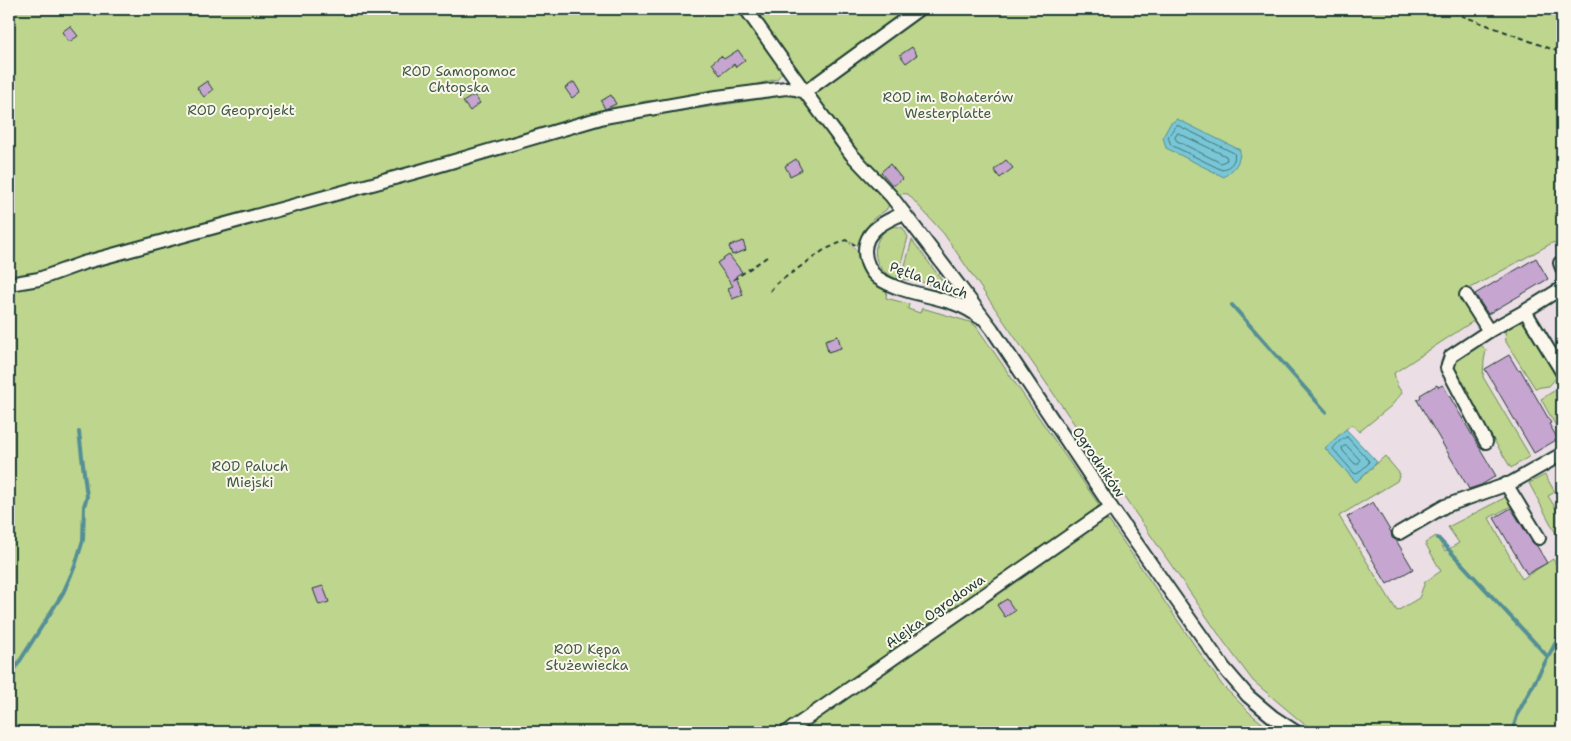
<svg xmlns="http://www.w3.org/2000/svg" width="1571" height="741" viewBox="0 0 1571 741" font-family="'Shantell Sans',sans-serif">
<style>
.green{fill:#bdd58c;stroke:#6e8960;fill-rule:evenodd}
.water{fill:#79c6d7;stroke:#558f96}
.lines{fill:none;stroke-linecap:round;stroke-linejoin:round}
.shore{stroke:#437475;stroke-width:1}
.stream{stroke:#558f96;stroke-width:4}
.building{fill:#c6a5d0;stroke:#1f3d34}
.minor-casing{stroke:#1f3d34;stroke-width:16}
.path{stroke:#1f3d34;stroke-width:2;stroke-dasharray:5 4;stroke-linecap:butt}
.minor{stroke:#fbf7ec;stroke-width:12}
.labels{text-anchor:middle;stroke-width:4;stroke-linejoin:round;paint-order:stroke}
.park-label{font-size:14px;fill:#3f5b46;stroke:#fbf7ec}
.street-label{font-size:14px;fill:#1f3d34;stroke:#fbf7ec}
</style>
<rect width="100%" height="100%" fill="#ebdee4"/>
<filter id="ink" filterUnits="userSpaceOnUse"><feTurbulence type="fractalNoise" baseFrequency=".02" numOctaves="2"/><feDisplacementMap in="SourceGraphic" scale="10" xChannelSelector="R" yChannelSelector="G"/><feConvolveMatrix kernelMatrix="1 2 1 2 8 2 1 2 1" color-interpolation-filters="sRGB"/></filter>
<g filter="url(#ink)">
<!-- green -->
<g class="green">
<path d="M9 9H1539L1562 17V257L1554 242 1460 294 1475 320 1394 373 1397 385 1402 393 1391 406 1359 432 1352 424 1325 448 1356 482 1385 456 1400 474 1397 481 1339 516 1397 611 1419 598 1425 582 1441 571 1425 543 1436 536 1445 551 1459 543 1448 527 1508 496 1513 505 1489 518 1522 579 1553 559 1559 570 1562 568V732H1319L1304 724 1253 681 1224 642 944 234 908 194C899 193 895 195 888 201L889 205 886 210 874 218 863 231 858 246 850 241V244L857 250C861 271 866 282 887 290L886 298 909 304 908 309 920 313 922 308 970 322 976 326 1099 505 1096 508 1104 520 1109 521 1222 685 1251 714 1273 732H9ZM784 70 798 98 788 95 622 120 501 153 48 281 43 270 119 246 120 248 320 193 618 108 646 101 667 100 738 89 777 79Z"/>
<path d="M895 226 903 228 908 237 897 279C891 276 884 273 880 267 870 252 877 231 895 226Z"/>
<path d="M912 240 944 283 945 289 943 293C931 284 916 278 901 280Z"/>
<polygon points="1518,321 1527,322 1559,375 1549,386 1535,388 1506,342 1505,332"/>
<polygon points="1480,344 1486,350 1484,361 1483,377 1530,456 1511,468 1455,377 1455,360"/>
<polygon points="1562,386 1562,437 1541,399"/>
<polygon points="1545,475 1555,492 1548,496 1562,518 1562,545 1529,483"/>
</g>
<!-- water -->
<g class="water">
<path d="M1177 119 1240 150C1240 164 1234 169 1224 177L1166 148 1163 137 1170 124Z"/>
<polygon points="1346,429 1377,462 1356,482 1325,448"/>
</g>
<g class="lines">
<!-- shore -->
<g class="shore">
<path d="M1177 125 1234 153C1237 161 1229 168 1222 170L1171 145 1168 137 1174 128Z"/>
<polygon points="1178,133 1226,156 1227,160 1221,163 1177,141 1175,138"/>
<path d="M1347 437 1369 461 1368 464 1357 474 1354 473 1333 449C1335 445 1342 438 1347 437Z"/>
<polygon points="1345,446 1347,446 1360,460 1358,464 1355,464 1343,451 1342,448"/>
</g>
<!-- stream -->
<g class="stream">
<polyline points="1232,305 1326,412"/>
<polyline points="1438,538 1548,657"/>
<polyline points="9,678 63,593 75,566 83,540 84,506 87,497 79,432"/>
<polyline points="1512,732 1518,713 1562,631"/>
</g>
</g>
<!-- building -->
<g class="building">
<polygon points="70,26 78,36 69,42 62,32"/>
<polygon points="912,47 917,55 906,63 900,55"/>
<polygon points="738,50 745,60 736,67 734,64 720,75 712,63 721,56 724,59"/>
<polygon points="207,81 213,90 204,97 197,88"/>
<polygon points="574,82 580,92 572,98 565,88"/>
<polygon points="474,95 480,103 470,111 463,102"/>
<polygon points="611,95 616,104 605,109 601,101"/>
<polygon points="796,159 802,170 790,176 785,166"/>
<polygon points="1006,160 1013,168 1000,178 994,170"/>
<polygon points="890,164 902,179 893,186 881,172"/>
<polygon points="743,241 746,250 732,255 729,246"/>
<polygon points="729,255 742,272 736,276 743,295 732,299 728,288 733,286 717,263"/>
<polygon points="1536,258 1548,279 1488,314 1475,294"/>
<polygon points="838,336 841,348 828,352 825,340"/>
<polygon points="1509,355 1518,370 1520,369 1551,423 1549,424 1558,439 1534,453 1485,369"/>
<polygon points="1437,385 1438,387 1443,385 1496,476 1481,485 1469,489 1417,400 1421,397 1420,395"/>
<polygon points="1373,502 1391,532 1392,538 1396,540 1413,569 1387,584 1347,517"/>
<polygon points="1511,508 1532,542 1537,546 1547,563 1527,574 1494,518"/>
<polygon points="323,586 329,602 319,605 313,589"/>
<polygon points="1007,599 1015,611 1005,617 997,605"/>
</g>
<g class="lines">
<defs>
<g id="minor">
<polyline points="746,9 805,92 919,9"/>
<path d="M904 213C888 220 865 229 865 251 865 261 870 272 878 278 908 298 951 294 979 317"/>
<polyline points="1560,263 1562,268"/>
<polyline points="9,284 39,279 83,263 420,171 604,117 717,97 786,88 796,89 805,92 851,154 891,196 992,329 1111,507 1224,668 1248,696 1273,717 1296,732"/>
<polyline points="1466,295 1489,331"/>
<polyline points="1525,311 1562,372"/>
<polyline points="1486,442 1447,368 1451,356 1489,331 1525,311 1562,288"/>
<polyline points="1506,484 1539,538"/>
<polyline points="1399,533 1445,506 1511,483 1562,454"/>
<polyline points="787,732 1111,507"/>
</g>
</defs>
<!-- minor casing -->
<use href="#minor" class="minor-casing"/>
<!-- path -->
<g class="path">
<polyline points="1444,9 1562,53"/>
<polyline points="733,280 767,257"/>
<polyline points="770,291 776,284 824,250 846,240 855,245"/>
</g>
<!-- minor -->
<use href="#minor" class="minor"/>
</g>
</g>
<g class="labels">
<!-- park labels -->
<g class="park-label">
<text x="459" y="76">ROD Samopomoc<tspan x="459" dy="16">Chłopska</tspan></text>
<text x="948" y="102">ROD im. Bohaterów<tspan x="948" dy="16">Westerplatte</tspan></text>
<text x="241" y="115">ROD Geoprojekt</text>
<text x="250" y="471">ROD Paluch<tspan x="250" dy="16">Miejski</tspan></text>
<text x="587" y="654">ROD Kępa<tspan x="587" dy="16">Służewiecka</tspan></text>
</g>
<!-- street labels -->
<g class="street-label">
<text transform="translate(929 280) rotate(20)" y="5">Pętla Paluch</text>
<text transform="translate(1099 462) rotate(56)" y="5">Ogrodników</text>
<text transform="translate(935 611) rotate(-35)" y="5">Alejka Ogrodowa</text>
</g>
</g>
<!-- margin -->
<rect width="1571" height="741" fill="none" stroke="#fbf7ec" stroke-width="30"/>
<rect x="15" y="15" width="1541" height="711" fill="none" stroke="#1f3d34" stroke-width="2" filter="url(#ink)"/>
</svg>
